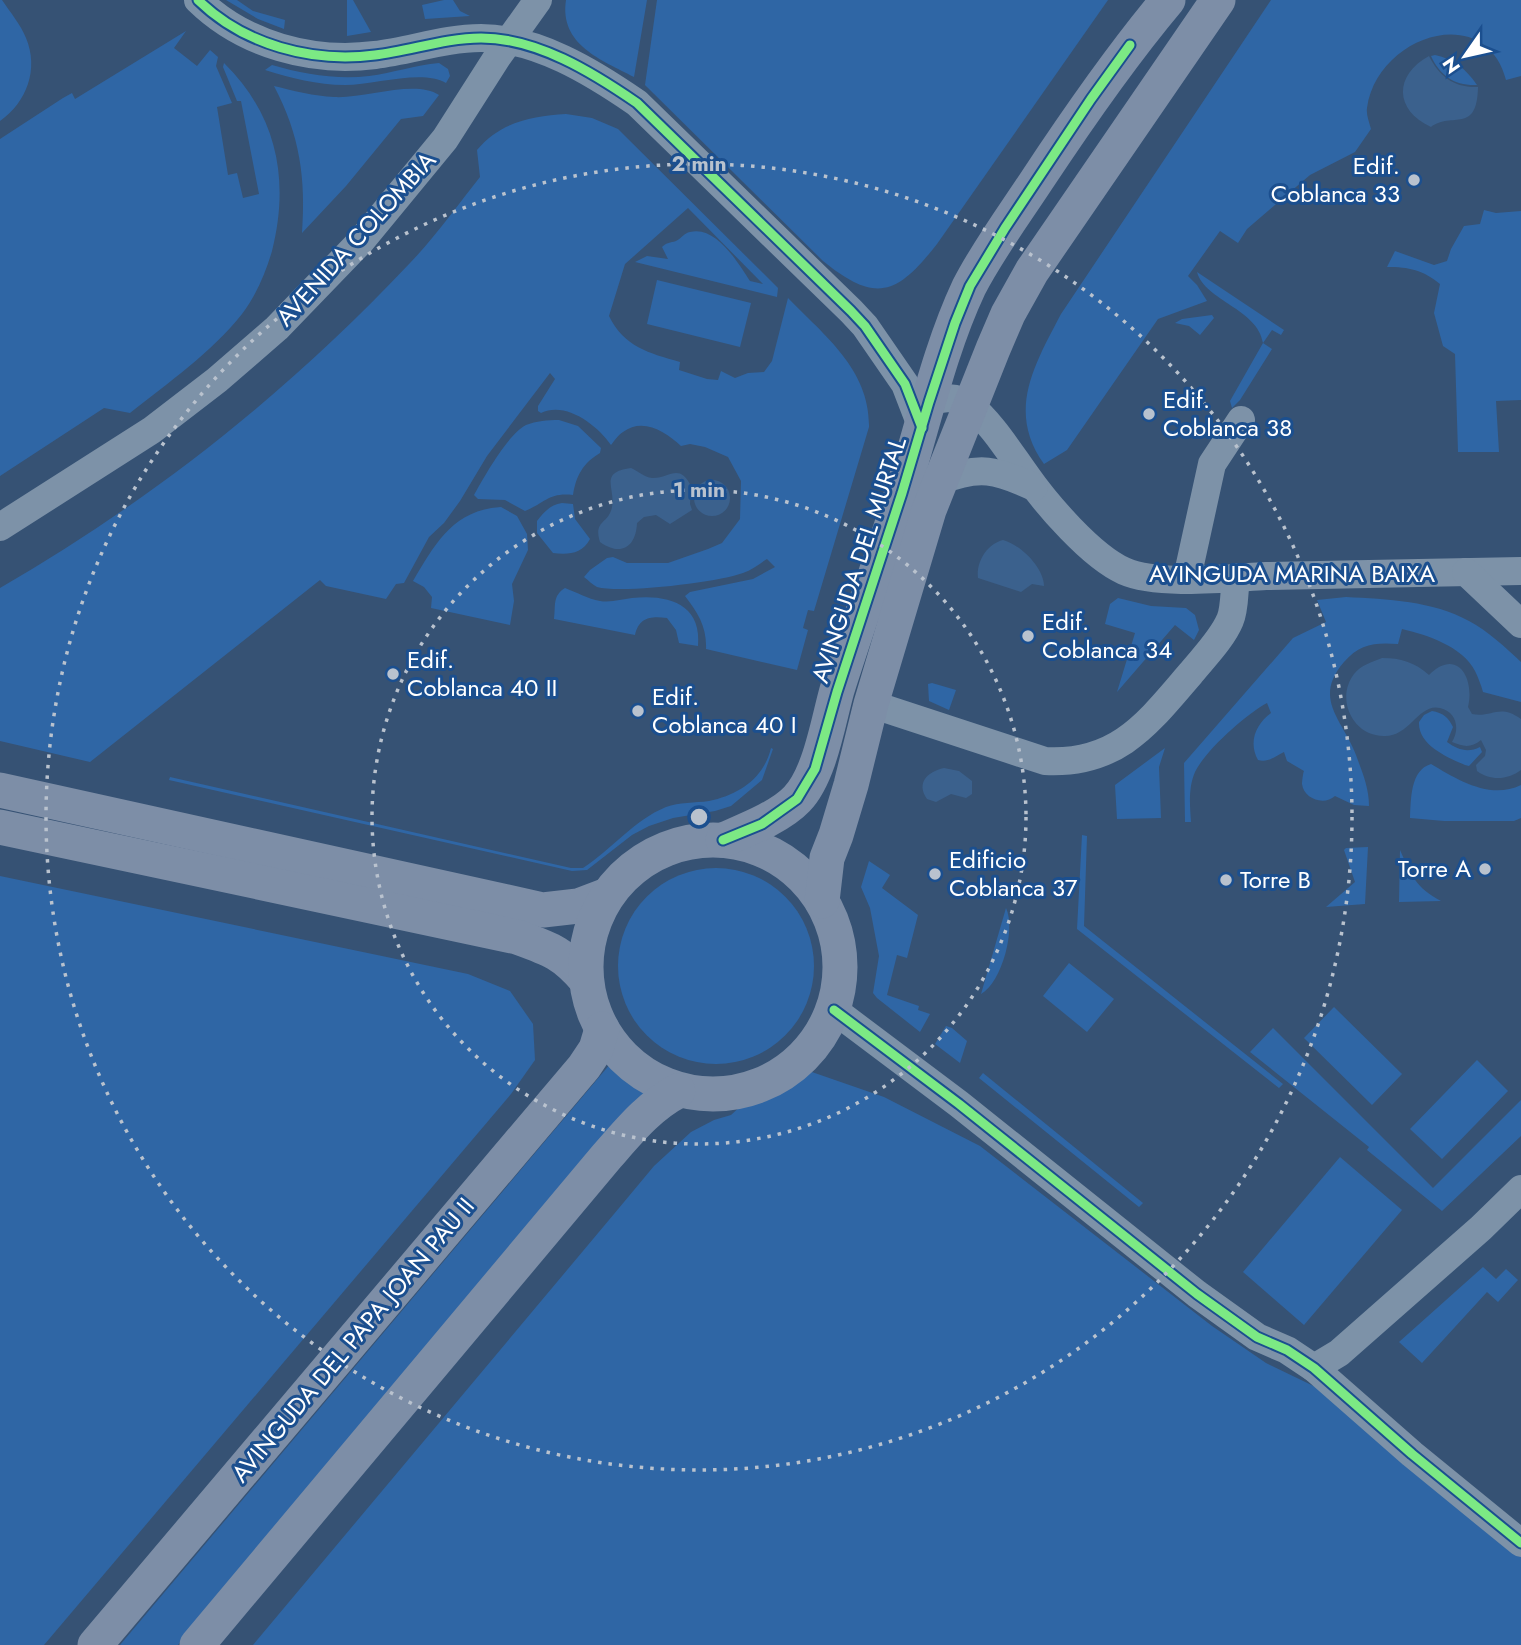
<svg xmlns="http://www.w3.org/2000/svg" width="1521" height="1645" viewBox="0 0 1521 1645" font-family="Jost,sans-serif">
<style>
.green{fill:#2f66a5}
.water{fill:#3b618d}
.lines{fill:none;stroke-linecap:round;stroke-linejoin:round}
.minor{stroke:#7d92a8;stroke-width:28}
.major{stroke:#7d8ea7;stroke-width:35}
.cycleway-casing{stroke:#1b4f8f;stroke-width:13}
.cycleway{stroke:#7ce984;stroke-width:9}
.ring{fill:none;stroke:#b9c2ce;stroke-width:3.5;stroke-dasharray:3.5 7}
.poi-dot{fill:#b9c2ce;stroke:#1b4f8f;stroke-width:2.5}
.labels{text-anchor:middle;stroke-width:6;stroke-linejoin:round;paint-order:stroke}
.poi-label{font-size:24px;fill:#fff;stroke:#1b4f8f;text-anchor:start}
.street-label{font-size:24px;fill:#fff;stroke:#1b4f8f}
.centre{fill:#b9c2ce;stroke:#1b4f8f;stroke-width:3.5}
.ring-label{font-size:21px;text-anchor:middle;font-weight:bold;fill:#b9c2ce;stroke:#1b4f8f;stroke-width:6;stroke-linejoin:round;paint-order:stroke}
</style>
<rect width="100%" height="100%" fill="#365274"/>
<!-- green -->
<g class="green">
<path d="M0 0H2C10 12 21 25 26 38 39 69 27 102 0 121Z"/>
<polygon points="226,0 237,0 253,11 285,20 284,29 258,19"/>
<polygon points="347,0 353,0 371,32 347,36"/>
<polygon points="444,0 453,0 460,11 470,16 425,19 422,5"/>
<path d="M566 0H647L634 77C602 60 559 45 566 0Z"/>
<path d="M657 0H1108L937 244C897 295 876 304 823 261L645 85Z"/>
<path d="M1271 0H1521V76L1506 80C1485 0 1377 36 1367 108 1366 114 1369 122 1371 129L1355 152 1310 175 1247 229 1238 243 1220 231 1188 276 1197 285 1207 301 1158 319 1067 450 1044 464C1006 411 1035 364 1061 314Z"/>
<path d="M186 31 174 48 197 66 210 50 218 57 216 66 232 103 217 107 228 175 237 173 243 198 259 194 241 101H237L223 67 224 63C277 115 290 180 272 251 266 272 256 296 242 314 211 353 169 382 130 413L104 408 0 476V139L63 98 72 93 75 99Z"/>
<path d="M1435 55C1454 59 1466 69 1477 85 1455 86 1440 76 1431 56Z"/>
<path d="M439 63 448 69 450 76 446 83C422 69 375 85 345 85 317 85 291 78 265 70L272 65C303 74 337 80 369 76 393 73 415 65 439 63Z"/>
<path d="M274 86C294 91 314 96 334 97 364 99 415 79 439 95L423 116 401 119 346 186 302 233C306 179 300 135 274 86Z"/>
<path d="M566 114 592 118 618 129 778 288 777 297 635 262 647 256 668 259 662 247C667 242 670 243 676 241 682 238 684 233 690 232 716 225 738 263 750 281L763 284 688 208 625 264 609 316C624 347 649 353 680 362L679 370 707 379 718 380 721 371 735 378 748 373 764 372 772 361 788 298C825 336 870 370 869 427L814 611 808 610 803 628 808 630 797 670 706 649C707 627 698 613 685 596L690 592 753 579 775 567 767 559C759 564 752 570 743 573 719 582 621 594 597 587 593 585 588 580 584 577L590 570 607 558 613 557 627 563H668L708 549 722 543 740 519 741 481 728 457 705 447 690 444 681 446C666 432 643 417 623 432 618 435 614 441 611 445 597 425 566 401 541 413L538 411V406L555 379 550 373 487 456 460 501 444 523 429 537 404 583 396 584 386 599 326 586 320 580 90 762 0 741V588C155 498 286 394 410 263 435 237 457 206 480 177L477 150C500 122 532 116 566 114Z"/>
<path d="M1484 210 1496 213 1521 211V400L1496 401 1499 452H1458L1455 354 1443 346 1434 313 1440 284C1423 270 1409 267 1387 267L1395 251 1434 265 1447 261 1451 249 1464 226 1480 224Z"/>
<path d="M1197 272 1284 330 1281 335 1272 330 1263 343 1272 349 1240 400 1232 408 1230 401 1263 343C1258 309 1205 301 1197 272Z"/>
<polygon points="657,280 751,303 740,347 647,324"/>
<polygon points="1212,315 1214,318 1200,335 1189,326 1175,323 1182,319"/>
<path d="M559 420 578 426 601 448 600 453C583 463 576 476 573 495 549 492 545 503 525 511L505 500 478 499 474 495C484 477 508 434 526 425 536 421 548 420 559 420Z"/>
<path d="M562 503 573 504 575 519 590 539C582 554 568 555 553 553L537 533V521C544 512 550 505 562 503Z"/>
<path d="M501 507 517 516 527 534 528 550 512 584 514 601 510 625 431 608 432 597 424 587 413 581C435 544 453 510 501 507Z"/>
<path d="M565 588C576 592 588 599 600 601 611 603 622 599 632 598 668 594 702 604 698 646L679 643 676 630 667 618C651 616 639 617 635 635L554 619C556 606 552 596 565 588Z"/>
<path d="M1346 597C1387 599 1433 601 1469 621 1488 631 1505 647 1521 662V702L1483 692C1481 685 1478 677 1475 671 1462 646 1427 635 1402 629L1398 644C1376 642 1359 644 1344 662 1312 699 1343 720 1356 755 1362 772 1369 787 1369 806L1354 805 1335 796C1324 806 1304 799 1302 784 1302 782 1303 773 1304 771L1287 761 1284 752C1276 756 1268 763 1258 760 1248 742 1256 724 1271 713L1267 703C1246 714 1205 751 1195 772 1188 788 1190 806 1191 822H1185L1184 763 1293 638 1326 622 1317 600Z"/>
<polygon points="1118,598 1151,606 1186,608 1195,615 1199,630 1194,640 1175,625 1117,692 1135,633 1105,624 1110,604"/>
<polygon points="932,683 956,690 949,710 929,701 928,684"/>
<path d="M1432 711C1443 713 1448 717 1453 727L1447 742C1458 750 1468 753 1480 747L1482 752 1469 766 1465 765C1447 757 1418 745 1419 722L1424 715Z"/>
<path d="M771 748 773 749 762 780 731 806 715 811 673 818 649 826 632 835 587 870 572 871 169 780 170 777 571 868H583C611 850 634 820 666 807 679 802 695 803 709 801 739 795 764 778 771 748Z"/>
<polygon points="1165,748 1159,767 1161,818 1117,819 1115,785"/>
<path d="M1431 764C1458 780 1490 800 1521 785V818L1514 821H1444L1410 818C1411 800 1410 770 1431 764Z"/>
<polygon points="1082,835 1087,836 1084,926 1283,1084 1279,1088 1077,929"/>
<polygon points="1368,847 1365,904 1326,907 1355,882 1344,850 1346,848"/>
<path d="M1400 850C1411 875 1416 888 1441 901L1399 902Z"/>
<polygon points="869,861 890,875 882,888 918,915 907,958 897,955 887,995 919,1006 918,1010 930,1014 920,1032 877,998 873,993 879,956 870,908 861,887"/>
<circle cx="716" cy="966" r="98"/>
<polygon points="0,876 468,974 510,991 533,1024 535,1060 511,1094 44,1645 0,1645"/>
<path d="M1006 908C1016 929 1002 982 981 994Z"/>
<polygon points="1069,963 1114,999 1087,1032 1043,996"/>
<polygon points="1334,1007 1402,1074 1372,1105 1304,1038"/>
<polygon points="946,1026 952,1028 967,1041 960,1063 935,1044"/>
<polygon points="1273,1028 1433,1188 1521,1100 1521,1136 1442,1211 1367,1150 1369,1147 1250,1052"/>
<polygon points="1477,1060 1508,1091 1442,1159 1410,1129"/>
<polygon points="611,1063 648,1095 623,1114 178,1645 120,1645"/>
<polygon points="809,1071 884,1097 980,1146 1212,1326 1266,1363 1326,1392 1521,1552 1521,1645 253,1645 614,1214 654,1166 691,1132 714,1120 731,1115 744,1103 778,1093"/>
<polygon points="983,1073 1143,1203 1139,1207 979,1078"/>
<polygon points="1340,1157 1402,1210 1304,1325 1243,1272"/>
<polygon points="1483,1267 1496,1279 1506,1269 1518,1280 1498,1302 1487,1292 1422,1363 1399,1342"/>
</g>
<!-- water -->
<g class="water">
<path d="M1429 56C1439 76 1454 88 1478 87 1477 135 1452 111 1431 127 1394 110 1394 75 1429 56Z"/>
<path d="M631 468C638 471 644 477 652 478 669 479 679 462 691 486L690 504 692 510 670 524 656 515 644 517 637 523C636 547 621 557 600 542 593 520 609 524 612 507 616 489 598 472 631 468Z"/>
<circle cx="712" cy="498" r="18"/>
<path d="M1003 540C1021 545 1044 568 1044 586L1032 584 1021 592 978 578C976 562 987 544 1003 540Z"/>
<path d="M1382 658C1401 658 1414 662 1429 675 1457 647 1475 678 1468 707L1472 714C1492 718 1499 703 1521 719V770C1508 780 1490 781 1477 771L1476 765 1485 756 1486 750 1481 740C1471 748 1464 747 1452 742 1460 729 1457 712 1440 708 1419 703 1410 736 1385 736 1353 737 1335 699 1354 674 1361 665 1372 662 1382 658Z"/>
<path d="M944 768 959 771 972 781V794L966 798 951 794 936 802 927 799C916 783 927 772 944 768Z"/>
</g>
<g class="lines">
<!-- minor -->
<g class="minor">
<path d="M198 0C244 45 312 63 375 55 410 51 445 38 481 38 537 38 592 72 637 103L851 311 865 326 905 384 922 428"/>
<path d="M929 402C942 397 957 396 969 405 991 422 1010 453 1026 475 1047 505 1091 556 1124 571 1158 586 1228 578 1266 576 1351 574 1436 573 1521 571"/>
<path d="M940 481C979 465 997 470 1034 487"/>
<polyline points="0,527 152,430 217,380 277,328 361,241 445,139 498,56 538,0"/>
<polyline points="1466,572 1521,624"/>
<polyline points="1187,578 1212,464 1241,420"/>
<path d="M871 704 1045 761C1118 765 1148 723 1191 673 1204 657 1222 639 1230 620 1235 609 1234 590 1236 577"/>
<polyline points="834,1010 959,1104 1197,1294 1257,1337 1287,1350 1314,1368 1412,1454 1521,1543"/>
<polyline points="1314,1368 1339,1353 1481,1228 1521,1189"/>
</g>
<!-- major -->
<g class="major">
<polyline points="0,790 543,910 578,906 607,895"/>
<path d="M0 827 517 937C550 949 563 953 586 980"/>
<circle cx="713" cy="967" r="127"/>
<path d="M723 840C746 830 780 817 797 799 820 775 828 722 837 690 858 623 883 556 903 489 924 422 939 351 969 287 988 250 1014 215 1037 180 1078 118 1120 57 1168 0"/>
<polyline points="822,901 827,858 836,835 851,785 871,704 929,510 993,349 1008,314 1032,271 1218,0"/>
<polyline points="95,1645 584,1067 596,1049 602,1029"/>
<path d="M197 1645 607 1156C629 1131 649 1106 678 1091"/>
</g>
<defs>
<g id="cycleway">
<path d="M198 0C244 45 312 63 375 55 410 51 445 38 481 38 537 38 592 72 637 103L851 311 865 326 905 384 922 428"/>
<polyline points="723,840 762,824 797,799 815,769 837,692 902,493 929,402 955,323 970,286 1005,228 1091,99 1130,45"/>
<polyline points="834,1010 959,1104 1197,1294 1257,1337 1287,1350 1314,1368 1412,1454 1521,1543"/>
</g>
</defs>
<!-- cycleway casing -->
<use href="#cycleway" class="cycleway-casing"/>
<!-- cycleway -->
<use href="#cycleway" class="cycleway"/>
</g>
<!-- distance rings -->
<g class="ring">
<circle cx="699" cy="817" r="327"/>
<circle cx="699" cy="817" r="653"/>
</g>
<!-- markers -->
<g class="poi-dot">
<circle cx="1414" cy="180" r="7"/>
<circle cx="1149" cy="414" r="7"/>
<circle cx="1028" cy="636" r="7"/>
<circle cx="393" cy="674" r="7"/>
<circle cx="638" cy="711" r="7"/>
<circle cx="1485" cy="869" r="7"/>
<circle cx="935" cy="874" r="7"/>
<circle cx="1226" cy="880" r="7"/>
</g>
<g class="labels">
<!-- poi labels -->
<g class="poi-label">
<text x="1400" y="174" text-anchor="end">Edif.<tspan x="1400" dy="28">Coblanca 33</tspan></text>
<text x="1163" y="408">Edif.<tspan x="1163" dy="28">Coblanca 38</tspan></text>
<text x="1042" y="630">Edif.<tspan x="1042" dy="28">Coblanca 34</tspan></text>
<text x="407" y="668">Edif.<tspan x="407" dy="28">Coblanca 40 II</tspan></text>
<text x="652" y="705">Edif.<tspan x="652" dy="28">Coblanca 40 I</tspan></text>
<text x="949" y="868">Edificio<tspan x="949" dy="28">Coblanca 37</tspan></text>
<text x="1471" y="877" text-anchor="end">Torre A</text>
<text x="1240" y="888">Torre B</text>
</g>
<!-- street labels -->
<g class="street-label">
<text transform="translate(356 239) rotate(-48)" y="8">AVENIDA COLOMBIA</text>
<text transform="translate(859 560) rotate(-72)" y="8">AVINGUDA DEL MURTAL</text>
<text x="1292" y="582">AVINGUDA MARINA BAIXA</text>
<text transform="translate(353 1340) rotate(-50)" y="8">AVINGUDA DEL PAPA JOAN PAU II</text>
</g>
</g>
<circle cx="699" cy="817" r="10" class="centre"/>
<g class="ring-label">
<text x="699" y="171">2 min</text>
<text x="699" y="497">1 min</text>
</g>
<!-- north arrow -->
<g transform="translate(1465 56) rotate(236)" stroke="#1b4f8f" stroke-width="5" paint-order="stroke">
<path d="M0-5L12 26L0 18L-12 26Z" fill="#ffffff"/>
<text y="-10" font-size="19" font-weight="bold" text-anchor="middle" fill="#ffffff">N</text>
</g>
</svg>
